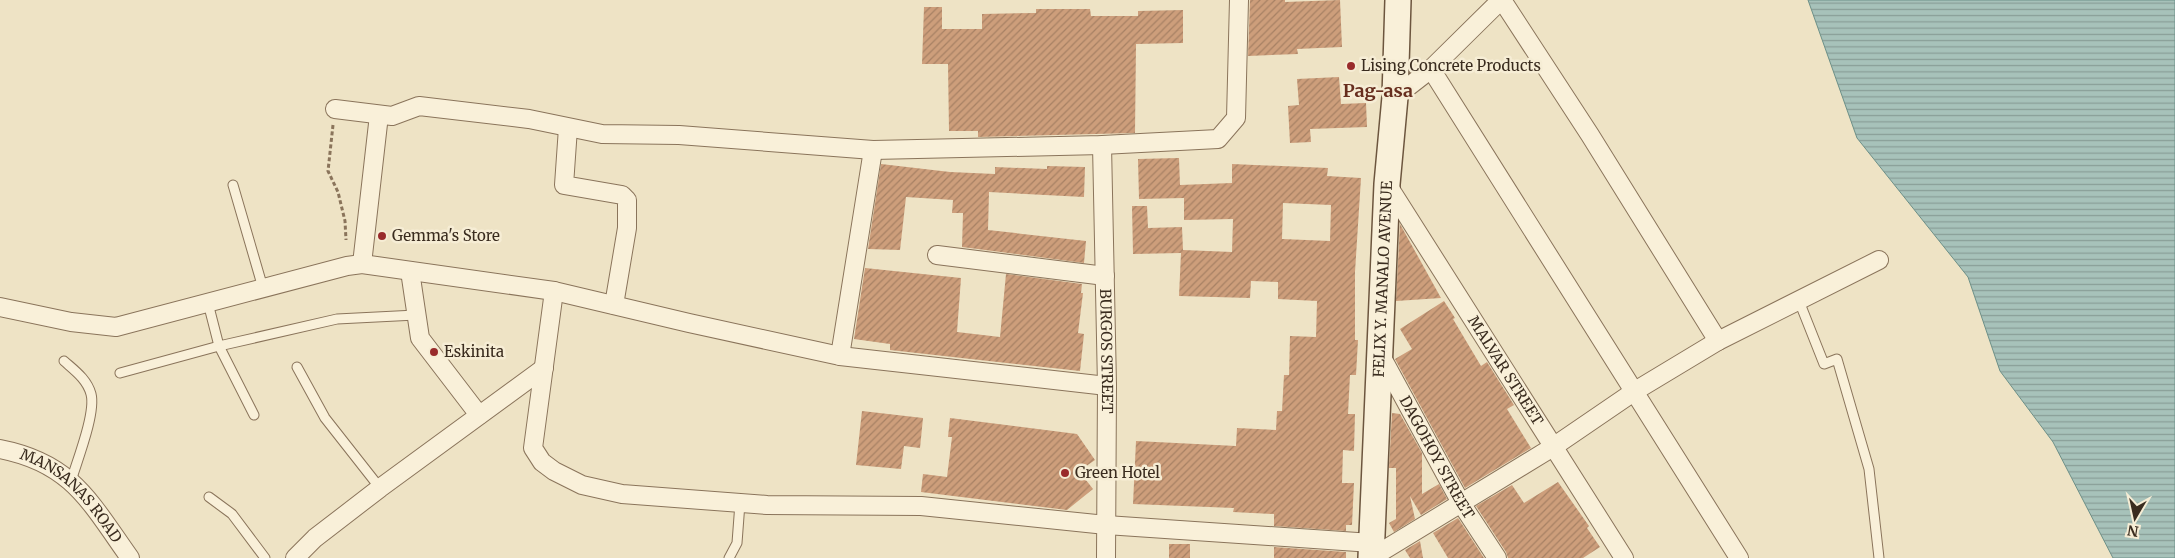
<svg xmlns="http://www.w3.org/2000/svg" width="2175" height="558" viewBox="0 0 2175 558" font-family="Merriweather,serif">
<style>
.water{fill:url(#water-rules);stroke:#6d9088}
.building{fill:url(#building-hatch);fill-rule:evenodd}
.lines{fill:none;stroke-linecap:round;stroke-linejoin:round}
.service-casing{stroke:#8a745b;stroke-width:11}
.minor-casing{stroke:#8a745b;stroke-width:20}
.secondary-casing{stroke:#6c553e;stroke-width:28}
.path{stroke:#8a745b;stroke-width:3;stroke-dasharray:4 2.5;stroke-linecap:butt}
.service{stroke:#f9f0d9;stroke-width:9}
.minor{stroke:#f9f0d9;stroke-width:18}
.secondary{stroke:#f9f0d9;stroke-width:25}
.poi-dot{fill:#992b2b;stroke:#f6edd5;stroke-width:2}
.labels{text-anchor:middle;stroke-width:5;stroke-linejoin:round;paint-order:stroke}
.poi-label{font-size:15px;fill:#3a2c1f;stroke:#f6edd5;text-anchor:start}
.street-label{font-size:15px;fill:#3a2c1f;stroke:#f6edd5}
.quarter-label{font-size:18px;font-weight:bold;fill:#672e1e;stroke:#f6edd5}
</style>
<defs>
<pattern id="water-rules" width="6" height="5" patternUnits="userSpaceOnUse" patternTransform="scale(1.25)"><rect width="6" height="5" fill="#a7c2ba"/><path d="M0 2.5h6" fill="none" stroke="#899e97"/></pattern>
<pattern id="building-hatch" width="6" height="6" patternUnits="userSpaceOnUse" patternTransform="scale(1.25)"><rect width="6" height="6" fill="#cd9e7b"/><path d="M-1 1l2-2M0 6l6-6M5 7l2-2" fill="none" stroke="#a78164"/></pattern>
</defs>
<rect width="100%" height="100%" fill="#eee3c5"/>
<!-- water -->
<polygon class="water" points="1808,0 2175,0 2175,558 2113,558 2053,442 2000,371 1968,277 1857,138"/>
<!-- building -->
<g class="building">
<polygon points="1250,0 1285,0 1285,2 1340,0 1342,47 1297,49 1298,54 1248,56"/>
<polygon points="924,7 942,7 942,29 982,29 982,14 1036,13 1036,9 1090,9 1091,16 1138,16 1138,11 1183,10 1183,43 1136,44 1135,133 978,137 978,131 949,131 948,64 922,64"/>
<polygon points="1339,77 1341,104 1366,103 1367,127 1310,129 1311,142 1290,143 1288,106 1299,105 1297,79"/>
<path d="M1179 158 1180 185 1232 183V164L1328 168 1327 176 1361 178 1355 272V340H1358L1356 375H1350L1348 414H1355L1354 451 1343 450 1342 483H1354L1352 525H1346V531L1274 526V514L1233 512 1234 508 1133 504 1136 441 1236 446 1237 428 1276 430 1277 411H1282L1284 375H1289L1290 336 1316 337 1317 301 1278 299V282L1251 281 1250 298 1179 296 1181 253 1133 254 1132 206H1147L1148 228 1182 227 1183 250 1232 252 1233 219 1184 220V198L1139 199 1138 159ZM1283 203 1331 205 1330 241 1282 239Z"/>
<polygon points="881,164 950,172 995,174 995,167 1047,169 1047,166 1085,167 1084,197 989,192 988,230 1086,241 1084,263 962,247 963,213 952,213 953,200 906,197 900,250 868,249"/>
<polygon points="1400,224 1441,298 1396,301"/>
<polygon points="865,268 961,278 957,332 1000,337 1006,274 1082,284 1081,293 1083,293 1078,333 1084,334 1080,371 890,350 890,344 854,339"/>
<polygon points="1444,301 1455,318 1453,319 1481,366 1487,362 1514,405 1507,409 1531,448 1465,488 1395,359 1412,349 1400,329"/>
<polygon points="862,411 923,418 920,448 904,446 901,469 856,465"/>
<polygon points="1392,413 1400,414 1422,453 1422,494 1439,484 1447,499 1421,515 1410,496 1415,519 1394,532 1389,523 1396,519 1396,468 1389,468"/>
<polygon points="950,418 1077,434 1095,460 1079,471 1093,489 1067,510 921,492 923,474 947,477 952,437 948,437"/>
<polygon points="1558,482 1589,526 1587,528 1600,547 1583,558 1508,558 1506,552 1476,506 1512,485 1524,503"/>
<polygon points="1458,518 1484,558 1448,558 1433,533"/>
<polygon points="1420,541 1423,558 1410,558 1405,550"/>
<rect x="1169" y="544" width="21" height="14"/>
<polygon points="1274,547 1346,552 1346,558 1274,558"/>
</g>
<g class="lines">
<defs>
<g id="service">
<polyline points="233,185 263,288"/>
<polyline points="1799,301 1824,364 1837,359 1869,469 1879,558"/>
<polyline points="208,303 219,346 254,415"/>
<path d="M64 361C74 370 87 379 91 394 96 413 77 461 71 481"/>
<polyline points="297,367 325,418 380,488"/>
<polyline points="120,373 219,346 337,319 416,315"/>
<polyline points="209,497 232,514 265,558"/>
<polyline points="729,558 737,543 740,503"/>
</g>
<g id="minor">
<polyline points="1502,0 1590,135 1718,341"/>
<polyline points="1431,69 1739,558"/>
<polyline points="1395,97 1431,69 1501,0"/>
<polyline points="335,109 392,116 419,106 529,119 602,134 679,135 873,150 1102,145 1218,139 1236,118 1239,0"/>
<polyline points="568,128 564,185 622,195 627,200 627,228 614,305"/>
<path id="s1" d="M1102 145 1107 386 1106 558"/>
<path id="s2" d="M1387 184 1624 558"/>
<polyline points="937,255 1105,276"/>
<polyline points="362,264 379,115"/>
<polyline points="410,271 420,338 479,415"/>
<polyline points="554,291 533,448 542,462 554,471 582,485 622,494 767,505 921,506 1106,525 1372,543"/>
<polyline points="0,307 71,322 116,327 347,266 362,264 554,291 689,323 840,356 1107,386"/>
<path id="s3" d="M1380 354 1461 503 1497 558"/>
<polyline points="840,356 873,150"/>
<path id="s4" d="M0 449C72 463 90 502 130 558"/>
<polyline points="295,558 315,538 380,488 544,368"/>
<polyline points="1371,558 1553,447 1635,391 1718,341 1879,260"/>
</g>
<g id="secondary">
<path id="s5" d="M1371 558 1387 184 1395 97 1398 0"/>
</g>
</defs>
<!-- service casing -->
<use href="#service" class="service-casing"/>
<!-- minor casing -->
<use href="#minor" class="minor-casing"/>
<!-- secondary casing -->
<use href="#secondary" class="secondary-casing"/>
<!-- path -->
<polyline class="path" points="333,125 328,171 338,192 345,221 346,240"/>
<!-- service -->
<use href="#service" class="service"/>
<!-- minor -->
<use href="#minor" class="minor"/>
<!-- secondary -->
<use href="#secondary" class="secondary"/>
</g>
<!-- markers -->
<g class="poi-dot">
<circle cx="1351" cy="66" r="5"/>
<circle cx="382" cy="236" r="5"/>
<circle cx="434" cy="352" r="5"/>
<circle cx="1065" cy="473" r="5"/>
</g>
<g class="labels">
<!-- poi labels -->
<g class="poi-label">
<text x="1361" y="71">Lising Concrete Products</text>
<text x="392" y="241">Gemma's Store</text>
<text x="444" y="357">Eskinita</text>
<text x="1075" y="478">Green Hotel</text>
</g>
<!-- street labels -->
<g class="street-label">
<text dy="5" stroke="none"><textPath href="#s5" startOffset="279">FELIX Y. MANALO AVENUE</textPath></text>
<text dy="5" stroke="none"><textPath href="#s1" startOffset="206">BURGOS STREET</textPath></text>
<text dy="5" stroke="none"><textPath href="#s2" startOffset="221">MALVAR STREET</textPath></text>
<text dy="5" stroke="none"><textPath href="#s3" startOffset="118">DAGOHOY STREET</textPath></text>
<text dy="5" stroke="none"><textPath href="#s4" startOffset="88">MANSANAS ROAD</textPath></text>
</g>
<!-- quarter labels -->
<g class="quarter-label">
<text x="1378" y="97">Pag-asa</text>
</g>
</g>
<!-- north arrow -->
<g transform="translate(2135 518) rotate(189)" stroke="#f6edd5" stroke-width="4" paint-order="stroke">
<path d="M0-4L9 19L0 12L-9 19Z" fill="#3a2c1f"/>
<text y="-8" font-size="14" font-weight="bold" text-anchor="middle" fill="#3a2c1f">N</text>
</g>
</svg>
